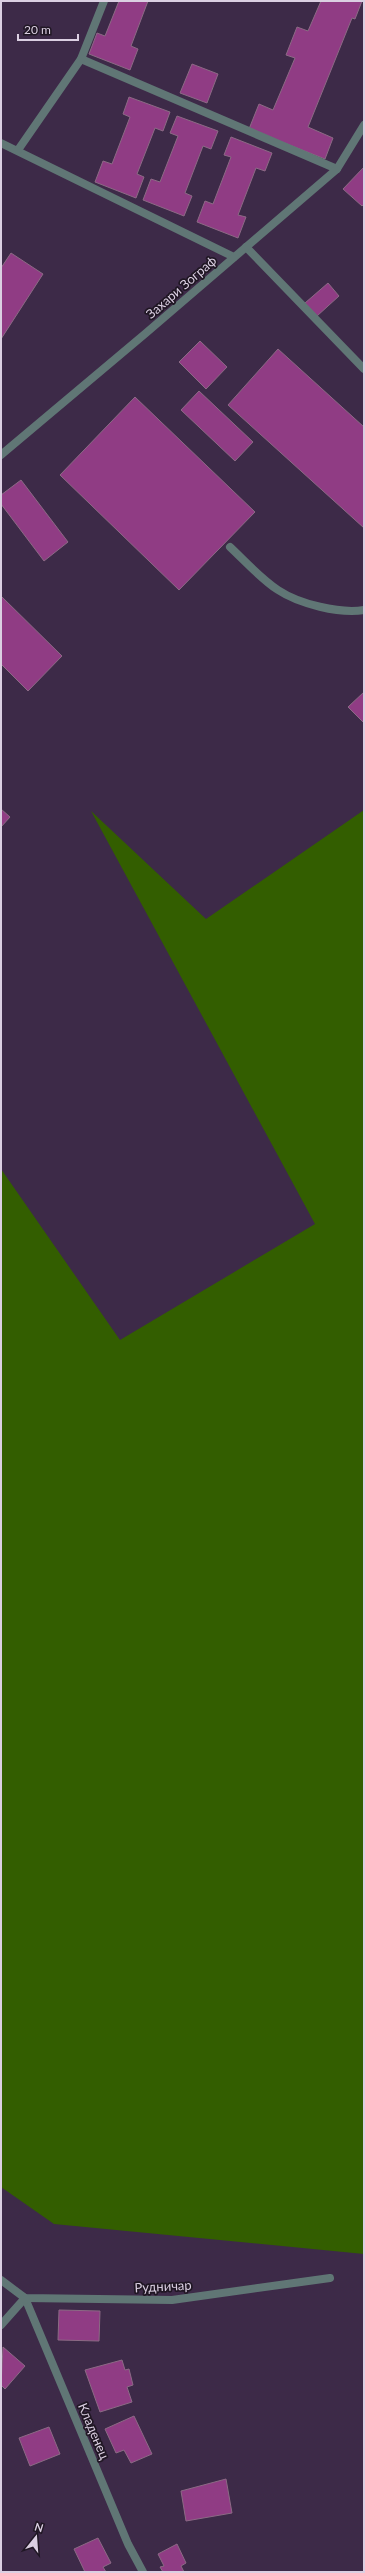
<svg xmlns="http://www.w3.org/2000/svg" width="365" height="2573" viewBox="0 0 365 2573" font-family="Lato,sans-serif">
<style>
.green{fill:#335e00}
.building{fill:#903c84;stroke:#8c6a85}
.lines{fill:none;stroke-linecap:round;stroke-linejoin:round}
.lane{stroke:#607675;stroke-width:8}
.street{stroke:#607675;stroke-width:8}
.labels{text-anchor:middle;stroke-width:3.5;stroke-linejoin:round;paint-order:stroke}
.street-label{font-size:13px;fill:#dbcfe2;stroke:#201724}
</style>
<rect width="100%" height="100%" fill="#3d2a48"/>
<!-- green -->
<polygon class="green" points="364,810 364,2254 54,2224 1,2187 1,1169 120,1340 315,1224 91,811 206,919"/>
<!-- building -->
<g class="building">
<polygon points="119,1 148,1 131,46 138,49 130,70 89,54 97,33 105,36"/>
<polygon points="321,1 362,1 355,19 352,18 308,127 333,138 325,159 249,129 259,104 273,110 295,58 286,55 297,27 308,31"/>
<polygon points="192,64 218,74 207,103 180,93"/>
<polygon points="129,97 170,112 163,131 155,128 137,174 144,177 136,198 95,182 103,161 112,164 130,117 123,114"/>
<polygon points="177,116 218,131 211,149 203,146 185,193 192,196 184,216 143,200 151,179 160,182 178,136 170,133"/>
<polygon points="231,137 272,153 265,171 256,168 238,215 246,217 238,238 197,222 205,201 213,204 231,157 224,155"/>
<polygon points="364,167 364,204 362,206 343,189"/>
<polygon points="11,253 43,274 1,339 1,268"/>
<polygon points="328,283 339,296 317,316 305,303"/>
<polygon points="200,341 227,367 206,389 179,362"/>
<polygon points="278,349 364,427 364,528 228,405"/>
<polygon points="199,391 253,442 235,461 181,410"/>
<polygon points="135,397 255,512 179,590 60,475"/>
<polygon points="21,480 68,542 44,561 1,504 1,495"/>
<polygon points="1,596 62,656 28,691 1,664"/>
<polygon points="364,692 364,723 348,707"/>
<polygon points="1,809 10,817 1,827"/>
<polygon points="59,2310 100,2311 99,2341 58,2340"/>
<polygon points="3,2347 25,2366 5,2389 1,2385"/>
<polygon points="122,2360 125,2370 129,2369 133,2385 127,2387 132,2402 100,2412 85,2370"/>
<polygon points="134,2416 152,2454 131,2463 124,2450 116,2453 105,2429"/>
<polygon points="49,2427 60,2454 30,2466 19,2438"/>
<polygon points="226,2479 232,2513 186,2521 181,2491"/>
<polygon points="98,2538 111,2563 103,2567 106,2572 85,2572 74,2549"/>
<polygon points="177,2544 186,2563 181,2566 184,2572 163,2572 160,2567 164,2566 158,2554"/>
</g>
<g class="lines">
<!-- lane -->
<g class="lane">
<polyline points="246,247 364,369"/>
<path d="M230 547C245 561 261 579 278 590 299 604 340 614 364 610"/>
</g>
<!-- street -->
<g class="street">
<polyline points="81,59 337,169"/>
<polyline points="1,143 234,257"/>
<polyline points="18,150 81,59 104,1"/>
<polyline points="1,455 146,333 337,169 364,125"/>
<polyline points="1,2280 25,2298 172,2300 330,2278"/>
<polyline points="1,2325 25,2298 128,2544 143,2572"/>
</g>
</g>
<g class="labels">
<!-- street labels -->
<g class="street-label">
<text transform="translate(181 287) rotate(-41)" y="5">Захари Зограф</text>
<text transform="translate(163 2286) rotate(-3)" y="5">Рудничар</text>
<text transform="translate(94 2431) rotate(67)" y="5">Кладенец</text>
</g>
</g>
<!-- border -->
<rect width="365" height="2573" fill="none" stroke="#dbcfe2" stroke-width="4"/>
<!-- north arrow -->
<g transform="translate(36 2537) rotate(17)" stroke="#201724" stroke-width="3" paint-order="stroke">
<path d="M0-3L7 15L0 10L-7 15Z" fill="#dbcfe2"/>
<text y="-6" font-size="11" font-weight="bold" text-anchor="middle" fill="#dbcfe2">N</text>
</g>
<!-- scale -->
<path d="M18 34v6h60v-6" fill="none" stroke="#dbcfe2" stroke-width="2"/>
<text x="24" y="34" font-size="12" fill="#dbcfe2" stroke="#201724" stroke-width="3" paint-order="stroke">20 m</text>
</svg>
